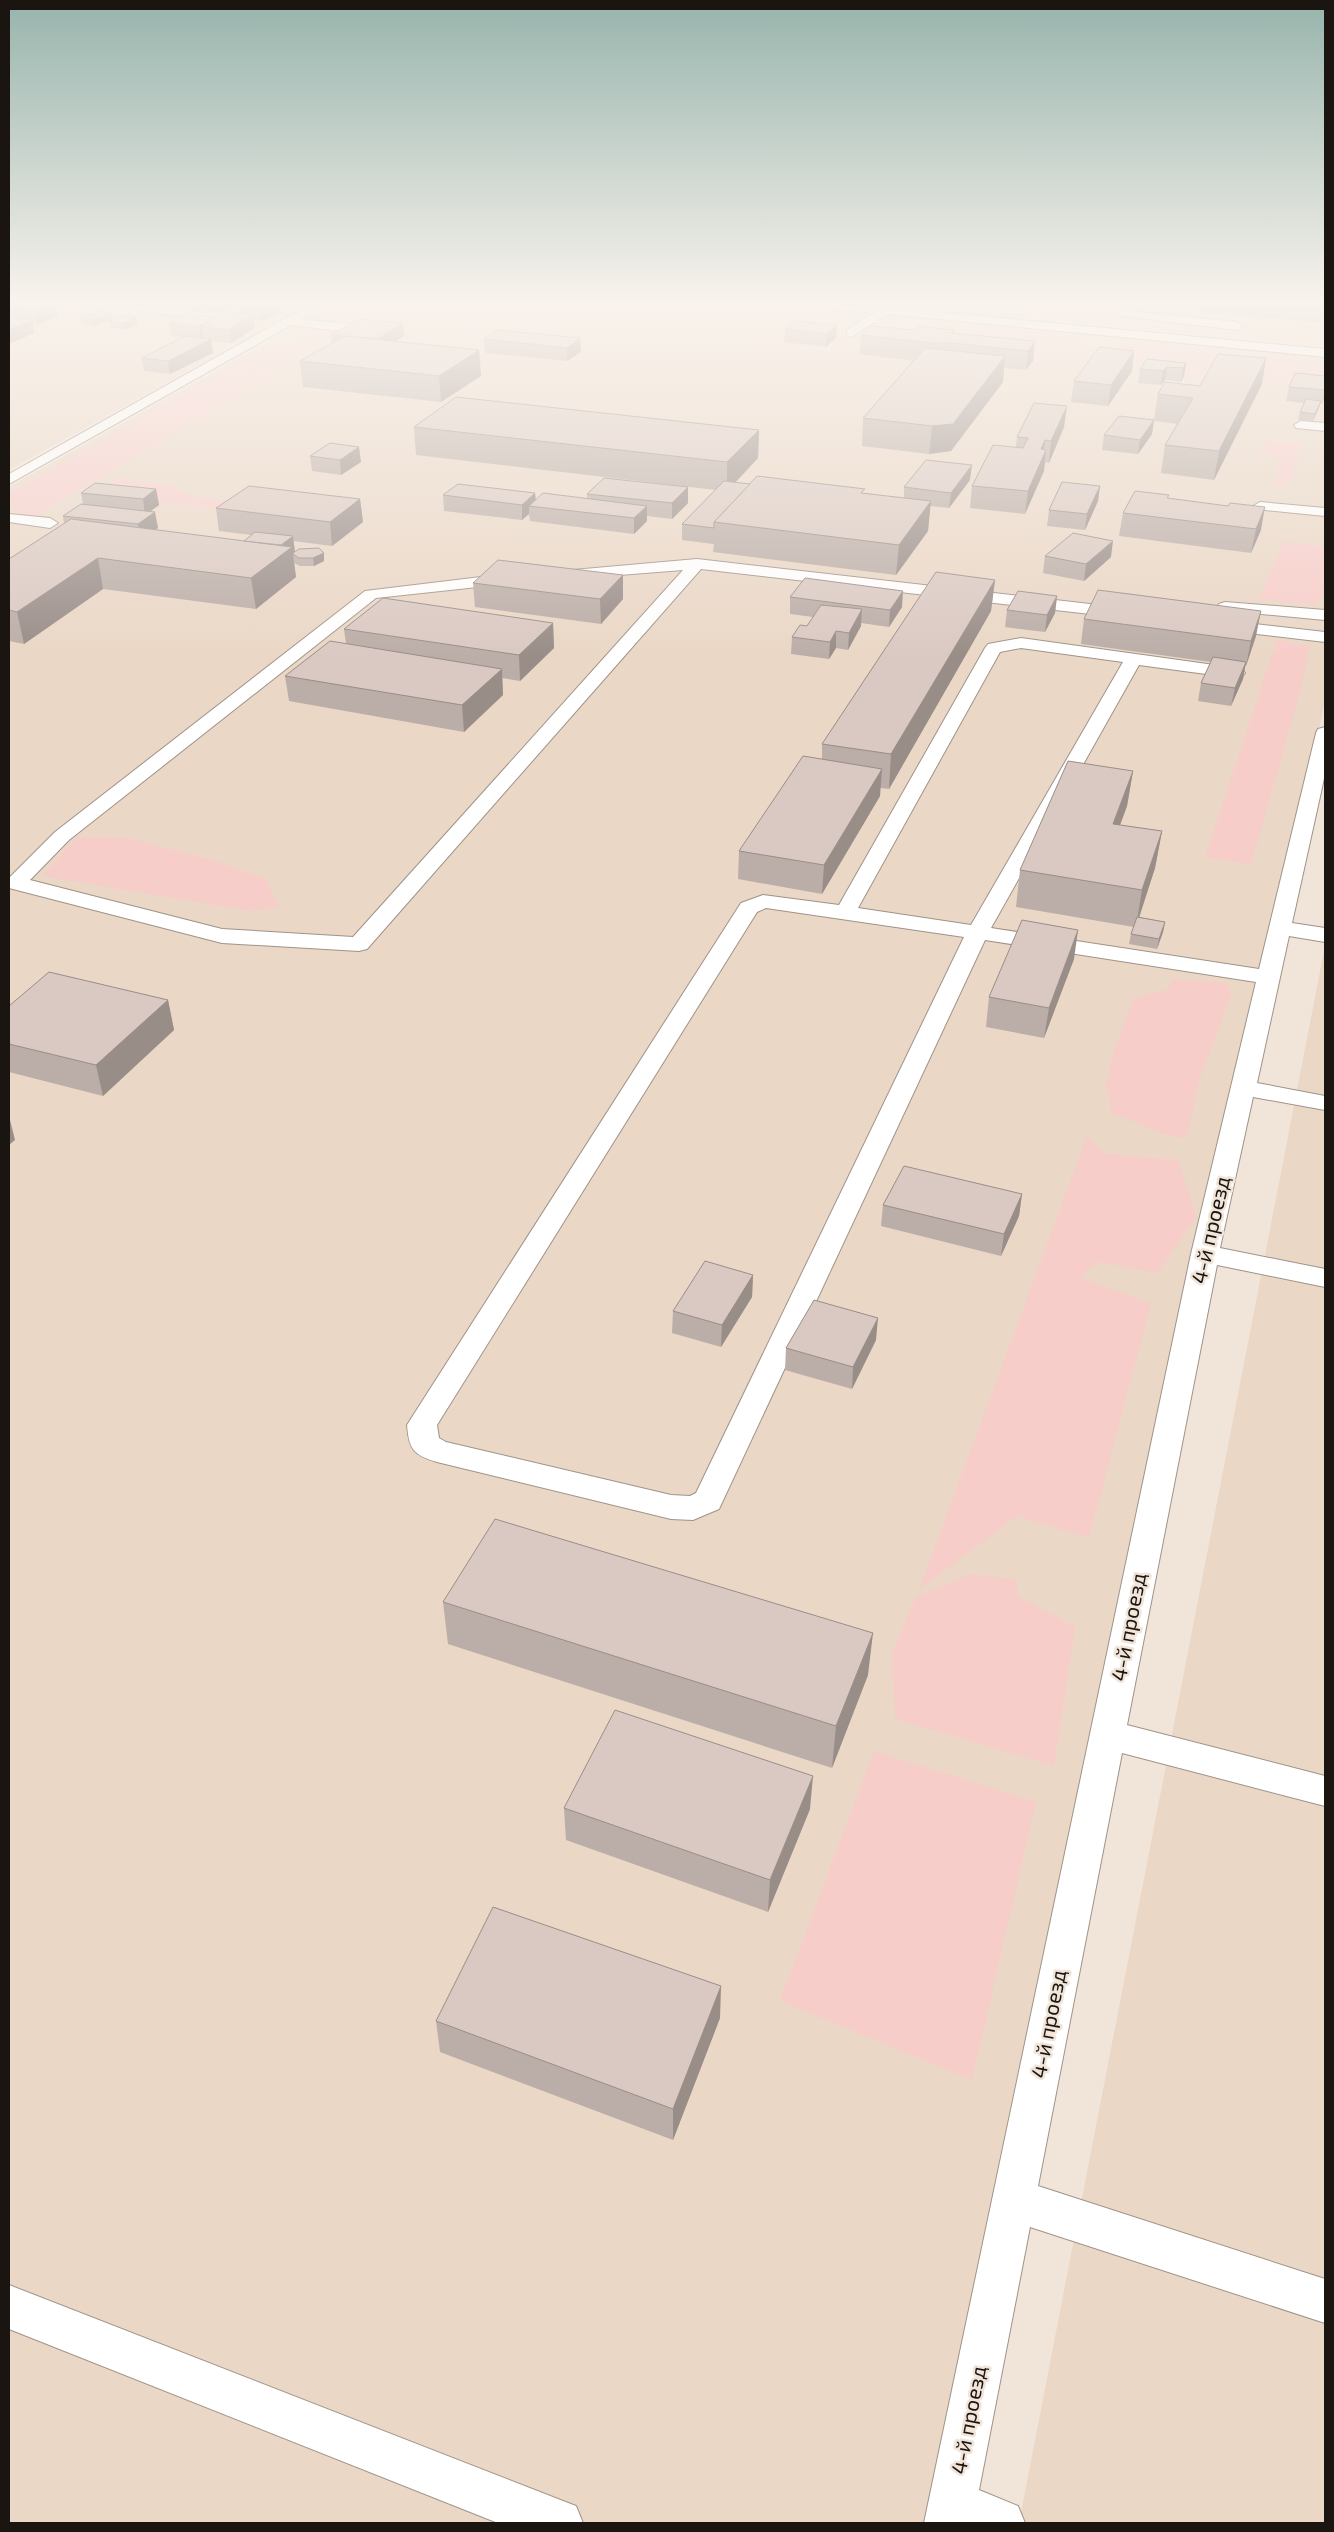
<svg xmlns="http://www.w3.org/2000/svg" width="1334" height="2532" viewBox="0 0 1334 2532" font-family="'Exo 2',sans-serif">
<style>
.built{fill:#ead7c6}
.green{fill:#f7cdca}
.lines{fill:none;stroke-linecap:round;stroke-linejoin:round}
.minor-casing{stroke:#9f9388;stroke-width:2}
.minor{fill:#fff;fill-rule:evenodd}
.wall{fill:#bbada7}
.shaded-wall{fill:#998d88}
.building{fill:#dac9c2;stroke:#998d88}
.labels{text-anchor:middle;stroke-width:5;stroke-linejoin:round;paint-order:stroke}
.near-street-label{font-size:21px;fill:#1a1511;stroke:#f1e4d8}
</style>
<rect width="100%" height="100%" fill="#f1e4d8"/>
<!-- built -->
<g class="built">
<polygon points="9,304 309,304 9,470"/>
<polygon points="335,304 789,304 1325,356 1325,700 948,2523 9,2523 9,487"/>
<polygon points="880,304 1325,304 1325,347 928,308"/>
<polygon points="1325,946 1325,2523 1019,2523"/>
</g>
<!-- green -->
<g class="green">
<polygon points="363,304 390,304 359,322 335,319 337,316"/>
<polygon points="517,304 564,304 621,311 620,314"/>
<polygon points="666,304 757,304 846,313 849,319 814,323 819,321 672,306"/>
<polygon points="1186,312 1278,321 1274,326 1184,317"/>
<polygon points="454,313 496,318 476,329 433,323"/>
<polygon points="910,319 935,321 918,338 949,343 963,328 956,324 960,323 1067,333 1068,337 1081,342 1063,346 1054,359 1044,361 871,343 898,320"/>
<polygon points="531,321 587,328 579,336 517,329"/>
<polygon points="1144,322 1325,338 1325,340 1147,325"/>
<polygon points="321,328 345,333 34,517 14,516 21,510 9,507 9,494 256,351 286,344 289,345"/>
<polygon points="1117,341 1325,362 1325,389 1135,370 1136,365 1104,360"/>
<polygon points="1266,441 1302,444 1289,485 1275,486 1278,457 1259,453"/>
<polygon points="118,478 173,486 180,491 197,497 243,504 222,509 84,496"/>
<polygon points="1284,542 1325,547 1325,594 1314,605 1259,599"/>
<polygon points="1277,640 1310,646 1299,695 1251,865 1205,857"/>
<polygon points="77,837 128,838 209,859 265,878 279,907 252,911 42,876"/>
<polygon points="1175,979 1227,983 1231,995 1200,1078 1186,1139 1162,1133 1112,1113 1106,1085 1114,1050 1134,998 1167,990"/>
<polygon points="1087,1136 1104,1153 1179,1161 1196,1217 1158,1273 1099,1262 1080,1278 1151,1303 1089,1538 1017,1516 919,1590"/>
<polygon points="971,1574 1015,1579 1019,1597 1075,1627 1054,1766 895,1719 892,1653 916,1597"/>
<polygon points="874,1751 1036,1802 972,2080 780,2001"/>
</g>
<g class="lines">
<defs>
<g id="minor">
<polygon points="311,304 325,304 301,319 355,325 361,329 355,333 291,325 9,484 9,474"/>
<polygon points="810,304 886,307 1325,349 1325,357 887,314 851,337 847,336 847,330 874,313 816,307"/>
<polygon points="135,305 223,315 229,318 223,321 131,310 131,306"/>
<polygon points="1120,310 1237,322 1243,326 1237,330 1116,315 1114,313"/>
<polygon points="1301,421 1325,423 1325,431 1296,428 1294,425"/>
<polygon points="1260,502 1325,508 1325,516 1255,509 1253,506"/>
<polygon points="9,514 50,518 58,523 50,528 9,522"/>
<polygon points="697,559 1125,608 1133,613 1125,618 701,569 367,949 359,951 222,943 9,888 9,878 55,832 365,591 514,573 520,575 522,578 520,581 514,583 376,598 69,840 30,880 222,929 353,937 683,570 556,580 548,575 550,572"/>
<polygon points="1225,602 1325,610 1325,620 1219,610 1217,607 1219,604"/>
<polygon points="1220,620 1325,632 1325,642 1214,629 1212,625 1214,621"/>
<path d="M1021 638 1236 668 1242 669 1245 673 1242 677 1236 678 1139 665 991 928 1259 969 1316 733 1318 729 1325 727V774L1292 923 1325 928V942L1289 936 1257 1083 1325 1096V1110L1253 1097 1220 1248 1325 1269V1287L1217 1265 1127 1725 1325 1776V1806L1122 1753 1038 2186 1325 2279V2323L1030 2227 979 2490 1018 2506 1025 2523H924L1191 1254 1256 982 985 940 719 1509 693 1520 671 1519 437 1462C413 1455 409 1449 407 1425L741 903 763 895 839 905 985 648 988 644ZM1021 648 1123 662 971 925 858 908 1000 652ZM766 908 964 937 696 1493 690 1496 671 1495 446 1442 439 1438 437 1425 757 912Z"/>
<polygon points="9,2285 576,2506 583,2523 498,2523 9,2329"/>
</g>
</defs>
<!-- minor casing -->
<use href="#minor" class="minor-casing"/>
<!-- minor -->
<use href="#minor" class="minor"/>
</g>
<!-- wall -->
<g class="wall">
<polygon points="9,304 56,304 58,316 38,325 32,324 34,333 9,344"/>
<polygon points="151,304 234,304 234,306 218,313"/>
<polygon points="234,304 235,304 281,312 262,321 254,320 255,328 231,343 211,341 213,353 170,374 144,371 142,358 183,338 171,336 169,323 218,317 235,313"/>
<polygon points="396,304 415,304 408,308 396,307"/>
<polygon points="453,304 534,304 534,308 529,311"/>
<polygon points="1149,304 1325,304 1325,323 1149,307"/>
<polygon points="111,313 112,319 94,326 82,324 81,318"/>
<polygon points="136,318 138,324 124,330 110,328 109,321"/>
<polygon points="403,323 404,336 396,341 479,350 481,376 441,402 303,387 300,361 332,343 331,335"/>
<polygon points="837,325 836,338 826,347 784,342 785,329"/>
<polygon points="914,330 954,330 954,333 1035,341 1033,361 1026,370 1004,368 1003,382 951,451 929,454 862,446 863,418 914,361 860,354 861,335"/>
<polygon points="580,338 581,352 567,361 485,353 484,339"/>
<polygon points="1134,351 1132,371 1108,406 1071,402 1074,381"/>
<polygon points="1266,358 1262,384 1214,480 1161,473 1165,445 1178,424 1154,421 1152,434 1138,454 1102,450 1104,435 1154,420 1158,394 1200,386"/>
<polygon points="1186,363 1184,376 1181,382 1165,380 1161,385 1138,383 1140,369"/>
<polygon points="1325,376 1325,396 1322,404 1320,404 1313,421 1298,420 1300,412 1304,403 1286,401 1289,387"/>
<polygon points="414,427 759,430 758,458 735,483 864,493 904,498 904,487 970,480 949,508 930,506 928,531 896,575 713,552 714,544 682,540 682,524 716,490 416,455"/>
<polygon points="1064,427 1049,463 1045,462 1044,471 1025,514 970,508 972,486 1016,447 1017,437"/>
<polygon points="310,456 361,462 341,475 312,471"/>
<polygon points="1100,486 1098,501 1085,530 1047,526 1049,510"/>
<polygon points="156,489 159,505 150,512 158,528 155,530 244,541 251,535 219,531 216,508 360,499 363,522 332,546 293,541 295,552 324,553 324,561 314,566 300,566 294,563 296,577 256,609 103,589 24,644 9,641 9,559 64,524 63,516 83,504 81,493"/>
<polygon points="535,493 536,500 587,499 587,494 688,503 672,519 647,516 647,521 634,534 530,521 529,514 522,520 444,511 443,495"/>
<polygon points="1168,498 1261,530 1251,553 1119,536 1123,513"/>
<polygon points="1045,556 1111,557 1084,581 1043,573"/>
<polygon points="623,575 623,599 601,624 475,607 473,583"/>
<polygon points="995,580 991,611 889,789 880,788 880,796 822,894 738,879 739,851 822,759 822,744"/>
<polygon points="1057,596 1055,613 1045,632 1005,627 1007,610"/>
<polygon points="790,597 902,607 889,627 861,623 861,626 848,650 836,648 829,659 791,654 792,637 807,626 813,617 790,614"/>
<polygon points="1084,619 1256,636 1246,666 1245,666 1243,679 1231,706 1198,701 1201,683 1211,662 1081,644"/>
<polygon points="553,623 554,648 520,681 502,678 503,695 464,732 289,701 285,676 346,644 344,629"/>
<polygon points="1133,771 1127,806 1120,825 1162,831 1155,868 1139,917 1165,922 1163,932 1157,949 1129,944 1131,934 1134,927 1016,907 1020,870"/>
<polygon points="1074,959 1044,1038 986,1027 989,997"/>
<polygon points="168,1000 174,1030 103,1096 9,1072 9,1006"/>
<polygon points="1022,1194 1019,1216 1001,1256 881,1226 883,1205"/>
<polygon points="753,1275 752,1297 721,1347 672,1333 673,1311"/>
<polygon points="876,1340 852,1389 785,1370 786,1348"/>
<polygon points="443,1602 868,1675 832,1768 448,1644"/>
<polygon points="564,1808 810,1809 768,1912 566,1840"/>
<polygon points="720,2018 673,2140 440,2052 436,2021"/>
</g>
<!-- shaded-wall -->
<g class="shaded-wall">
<polygon points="55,304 56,304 58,316 38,325 35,312"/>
<polygon points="217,304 234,304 234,306 218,313"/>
<polygon points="269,304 280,304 281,312 262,321 261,308"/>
<polygon points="408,304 415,304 408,308"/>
<polygon points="529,304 534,304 534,308 529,311"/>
<polygon points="111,313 112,319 94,326 93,320"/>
<polygon points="253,315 255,328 231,343 229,330"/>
<polygon points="136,318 138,324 124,330 123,323"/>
<polygon points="32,320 34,333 9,344 9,330"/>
<polygon points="210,321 202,327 203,338 200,340 199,327"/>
<polygon points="403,323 404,336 378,352 376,339"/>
<polygon points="837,325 836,338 826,347 827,334"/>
<polygon points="580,338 581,352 567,361 567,348"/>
<polygon points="211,339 213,353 170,374 168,361"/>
<polygon points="1035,341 1033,361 1026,370 1028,351"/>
<polygon points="942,342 941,362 939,364 941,344"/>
<polygon points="479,350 481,376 441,402 439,376"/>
<polygon points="1134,351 1132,371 1108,406 1111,385"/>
<polygon points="1005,356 1003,382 951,451 929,454 932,426"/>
<polygon points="1266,358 1262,384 1214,480 1219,451"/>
<polygon points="1186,363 1184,376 1181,382 1183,368"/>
<polygon points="1167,367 1165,380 1161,385 1163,371"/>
<polygon points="1325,389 1325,396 1322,404"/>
<polygon points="1321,401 1319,408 1313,421 1315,414"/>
<polygon points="1067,406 1064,427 1049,463 1051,441"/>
<polygon points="1154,420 1152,434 1138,454 1140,440"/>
<polygon points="759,430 758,458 727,491 727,462"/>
<polygon points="1045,440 1043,456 1046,450 1044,471 1025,514 1028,491 1041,449"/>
<polygon points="359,447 361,462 341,475 340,460"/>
<polygon points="972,465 970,480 949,508 951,493"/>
<polygon points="1100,486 1098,501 1085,530 1087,514"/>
<polygon points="688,487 688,503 672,519 672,503"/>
<polygon points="156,489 159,505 145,515 143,499"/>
<polygon points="535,493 536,506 529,506 529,514 522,520 522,505"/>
<polygon points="360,499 363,522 332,546 330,522"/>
<polygon points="931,501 928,531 896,575 899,545"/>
<polygon points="647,506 647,521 634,534 634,518"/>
<polygon points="1265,507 1261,530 1251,553 1256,529"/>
<polygon points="155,512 158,528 140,540 138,524"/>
<polygon points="293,536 295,552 293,554 296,577 256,609 251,578 278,548"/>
<polygon points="1113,541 1111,557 1084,581 1086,564"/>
<polygon points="324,553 324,561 314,566 313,558"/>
<polygon points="98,558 103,589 24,644 17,612"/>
<polygon points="623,575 623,599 601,624 600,599"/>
<polygon points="995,580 991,611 889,789 891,754"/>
<polygon points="903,591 902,607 889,627 890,610"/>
<polygon points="1057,596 1055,613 1045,632 1047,615"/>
<polygon points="862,609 861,626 848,650 849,633"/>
<polygon points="1261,611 1256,636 1246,666 1251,641"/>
<polygon points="553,623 554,648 520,681 519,655"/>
<polygon points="836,631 836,648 829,659 830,642"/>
<polygon points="1246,662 1243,679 1231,706 1235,688"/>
<polygon points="502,669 503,695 464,732 462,705"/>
<polygon points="882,769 880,796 822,894 824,865"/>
<polygon points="1133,771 1127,806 1107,860 1113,824"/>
<polygon points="1162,831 1155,868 1136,927 1142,890"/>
<polygon points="1165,922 1163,932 1157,949 1159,939"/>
<polygon points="1078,930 1074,959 1044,1038 1049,1008"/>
<polygon points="168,1000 174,1030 103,1096 96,1065"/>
<polygon points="9,1116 15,1140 9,1145"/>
<polygon points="1022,1194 1019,1216 1001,1256 1004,1234"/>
<polygon points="753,1275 752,1297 721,1347 722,1325"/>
<polygon points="878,1318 876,1340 852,1389 853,1367"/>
<polygon points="873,1633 868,1675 832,1768 836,1726"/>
<polygon points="813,1776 810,1809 768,1912 770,1880"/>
<polygon points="721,1986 720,2018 673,2140 673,2109"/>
</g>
<!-- building -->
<g class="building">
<polygon points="9,304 55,304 35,312 9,308"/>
<polygon points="234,304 269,304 261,308"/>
<polygon points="99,311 111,313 93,320 81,318"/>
<polygon points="227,312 253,315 229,330 202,327 210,321 199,327 169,323 186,313 218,317"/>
<polygon points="122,316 136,318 123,323 109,321"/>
<polygon points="9,318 32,320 9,330"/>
<polygon points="358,319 403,323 377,339 331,335"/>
<polygon points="796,321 837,325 827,334 785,329"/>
<polygon points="870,326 914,330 918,326 954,330 951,333 1035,341 1028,351 942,342 941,344 861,335"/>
<polygon points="498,330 580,338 567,348 484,339"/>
<polygon points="185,336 211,339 168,361 142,358"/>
<polygon points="344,336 479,350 439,376 300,361"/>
<polygon points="1099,347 1134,351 1111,385 1074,381"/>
<polygon points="925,348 1005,356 953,424 932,426 863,418"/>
<polygon points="1218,354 1266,358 1219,451 1165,445 1193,398 1158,394 1165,382 1200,386"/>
<polygon points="1147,359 1186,363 1183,368 1167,367 1163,371 1140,369"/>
<polygon points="1295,373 1325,376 1325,390 1289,387"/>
<polygon points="456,397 759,430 727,462 414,427"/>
<polygon points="1306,399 1321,401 1315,414 1300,412"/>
<polygon points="1034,403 1067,406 1051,441 1045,440 1041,449 1046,450 1028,491 972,486 993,445 1023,448 1028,438 1017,437"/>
<polygon points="1119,416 1154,420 1140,440 1104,435"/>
<polygon points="330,443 359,447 340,460 310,456"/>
<polygon points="926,460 972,465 951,493 904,487"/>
<polygon points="757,476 865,489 861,493 931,501 899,545 714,522"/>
<polygon points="604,478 688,487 672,503 587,494"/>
<polygon points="724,481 750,484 714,522 714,528 682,524"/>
<polygon points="1062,482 1100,486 1087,514 1049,510"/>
<polygon points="95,483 156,489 143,499 81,493"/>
<polygon points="458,484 535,493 522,505 443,495"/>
<polygon points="249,486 360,499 330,522 216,508"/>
<polygon points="1135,491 1169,495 1167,498 1228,506 1230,503 1265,507 1256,529 1123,513"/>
<polygon points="543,493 647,506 634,518 529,506"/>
<polygon points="81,504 155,512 138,524 63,516"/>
<polygon points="71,519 292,547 251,578 98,558 17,612 9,610 9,559"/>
<polygon points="255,532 293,536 281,545 244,541"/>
<polygon points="1073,533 1113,541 1086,564 1045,556"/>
<polygon points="319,548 324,553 313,558 299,558 293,554 293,553 299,549"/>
<polygon points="498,560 623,575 600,599 473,583"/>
<polygon points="936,572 995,580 891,754 822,744"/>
<polygon points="805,578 903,591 890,610 790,597"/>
<polygon points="1098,590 1261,611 1251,641 1084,619"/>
<polygon points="1018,591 1057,596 1047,615 1007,610"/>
<polygon points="383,598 553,623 519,655 344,629"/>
<polygon points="821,605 862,609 849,633 836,631 830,642 792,637 800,625 807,626"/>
<polygon points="330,641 502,669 462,705 285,676"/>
<polygon points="1213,657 1246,662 1235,688 1201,683"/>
<polygon points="803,756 882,769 824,865 739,851"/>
<polygon points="1068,761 1133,771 1113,824 1162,831 1142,890 1020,870"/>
<polygon points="1137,917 1165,922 1159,939 1131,934"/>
<polygon points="1022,920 1078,930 1049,1008 989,997"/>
<polygon points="49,972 168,1000 96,1065 9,1044 9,1006"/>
<polygon points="904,1166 1022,1194 1004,1234 883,1205"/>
<polygon points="705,1261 753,1275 722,1325 673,1311"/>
<polygon points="814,1300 878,1318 853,1367 786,1348"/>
<polygon points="495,1519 873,1633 836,1726 443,1602"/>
<polygon points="615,1710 813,1776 770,1880 564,1808"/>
<polygon points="493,1907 721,1986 673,2109 436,2021"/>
</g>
<!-- sky -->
<linearGradient id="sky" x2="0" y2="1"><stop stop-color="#97b4ac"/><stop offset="0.46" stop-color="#f9f3ed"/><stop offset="1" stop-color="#f9f3ed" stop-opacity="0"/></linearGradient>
<rect width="1334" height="658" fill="url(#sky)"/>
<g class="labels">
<!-- near-street labels -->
<g class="near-street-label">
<text transform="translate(1211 1230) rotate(-77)" y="7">4-й проезд</text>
<text transform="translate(1129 1627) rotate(-79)" y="7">4-й проезд</text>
<text transform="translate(1049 2024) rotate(-79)" y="7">4-й проезд</text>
<text transform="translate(969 2420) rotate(-79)" y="7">4-й проезд</text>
</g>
</g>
<!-- border -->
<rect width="1334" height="2532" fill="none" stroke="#1a1511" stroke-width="20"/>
</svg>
